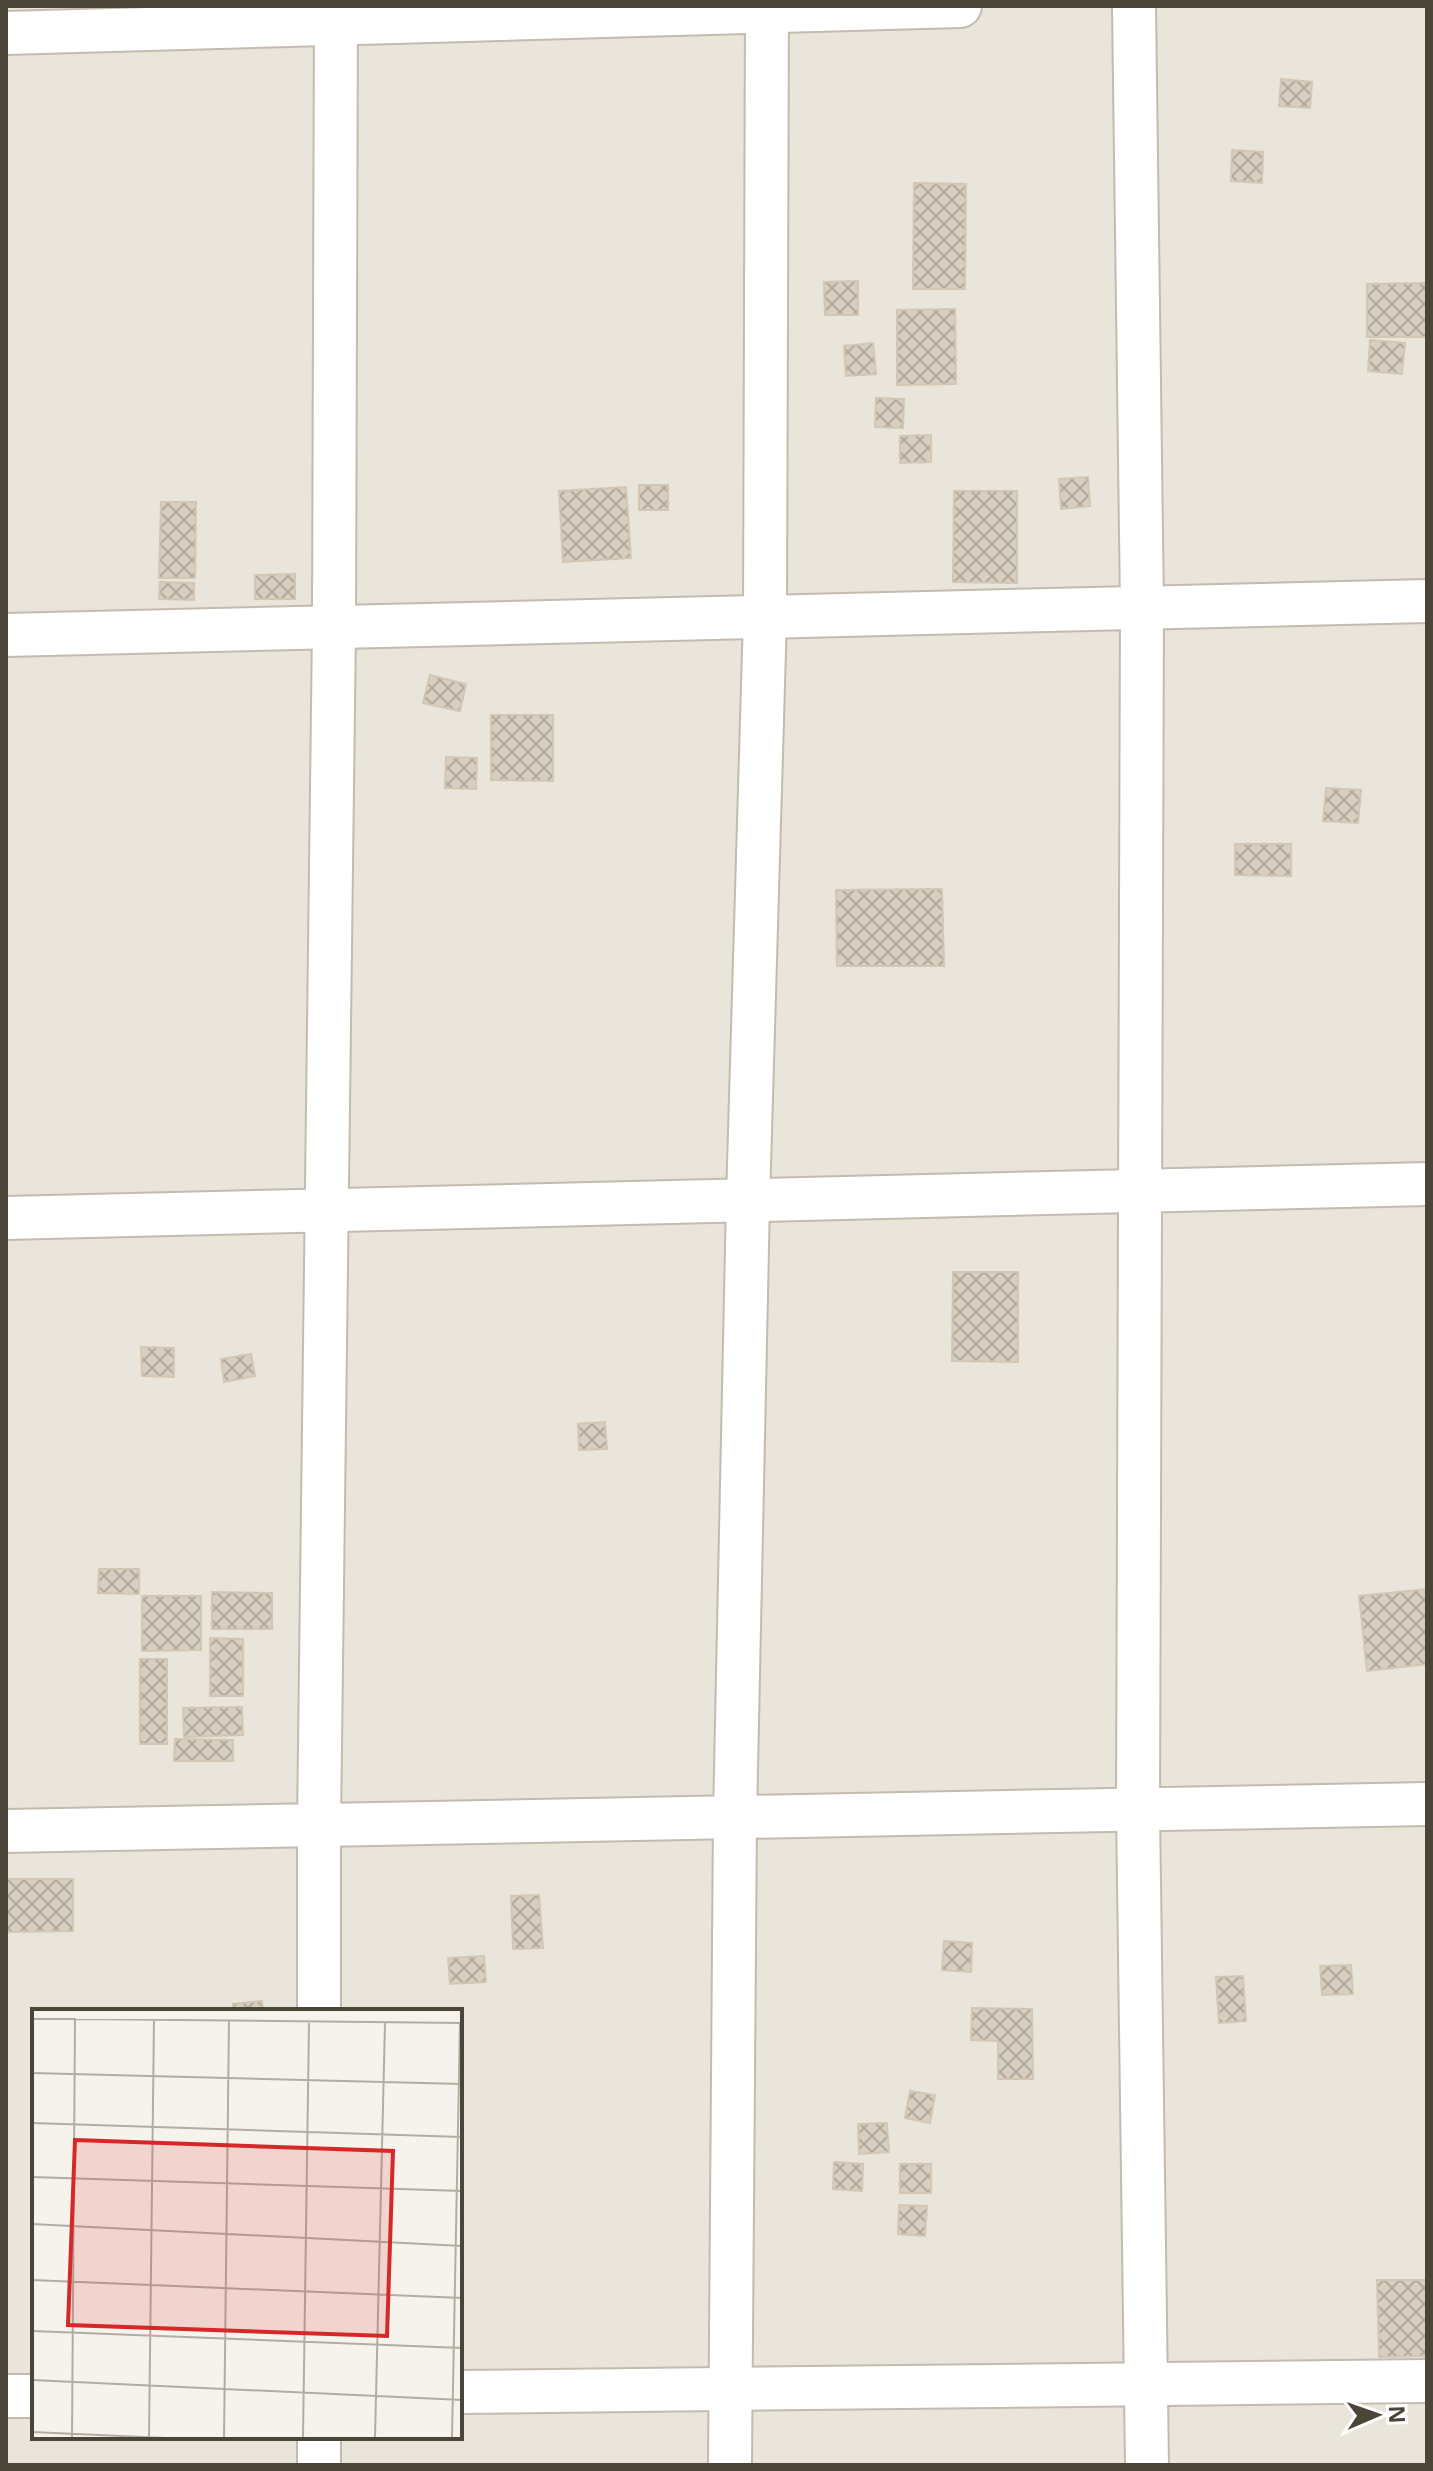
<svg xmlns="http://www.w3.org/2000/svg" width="1433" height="2471" viewBox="0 0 1433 2471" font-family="'Open Sans',sans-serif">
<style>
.residential{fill:#eae5da;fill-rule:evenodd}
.building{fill:url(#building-cross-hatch);stroke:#d3c7b4;stroke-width:2}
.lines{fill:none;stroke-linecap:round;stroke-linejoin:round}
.minor-casing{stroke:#c2bbae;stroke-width:46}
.minor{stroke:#fff;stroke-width:42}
.inset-road{fill:none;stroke:#b2ada4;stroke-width:2}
.view{fill:#d62828;fill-opacity:0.15;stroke:#d62828;stroke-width:4}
.inset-edge{fill:none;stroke:#4b4439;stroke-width:4}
</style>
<defs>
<pattern id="building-cross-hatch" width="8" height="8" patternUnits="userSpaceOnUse" patternTransform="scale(2)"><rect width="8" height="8" fill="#d8cfc1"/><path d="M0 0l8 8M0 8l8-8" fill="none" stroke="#b1aa9e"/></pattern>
</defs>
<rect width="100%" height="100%" fill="#f6f3ec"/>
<!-- residential -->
<path class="residential" d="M6 6H1427V2465H6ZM34 2011H460V2437H34Z"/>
<!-- building -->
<g class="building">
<polygon points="1281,79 1312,82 1310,108 1279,106"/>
<polygon points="1232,150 1263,152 1262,183 1231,181"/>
<polygon points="914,183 966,184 965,289 913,289"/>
<polygon points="858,281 858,315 825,315 824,282"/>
<polygon points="1427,283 1427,337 1367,337 1367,284"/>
<polygon points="955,309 956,384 897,385 897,310"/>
<polygon points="1370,340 1405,343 1402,374 1368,371"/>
<polygon points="873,343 876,374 846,376 844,346"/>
<polygon points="876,398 904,399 903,428 875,427"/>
<polygon points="931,435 931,462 900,463 900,436"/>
<polygon points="1088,477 1090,506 1061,509 1059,479"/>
<rect x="639" y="485" width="29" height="25"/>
<polygon points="626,487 631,558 563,562 559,491"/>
<polygon points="954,491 1017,491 1017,583 953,582"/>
<polygon points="161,502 196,502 195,578 159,578"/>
<polygon points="295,574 295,599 255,599 255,575"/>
<polygon points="160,582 194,583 194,600 159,599"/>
<polygon points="430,675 466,684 460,711 423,703"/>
<polygon points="491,715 553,715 553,781 491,780"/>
<polygon points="446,757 477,758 476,789 445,788"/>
<polygon points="1326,788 1361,790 1358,823 1323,821"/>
<polygon points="1235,844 1291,844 1291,876 1235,875"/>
<polygon points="942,889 944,966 837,966 836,890"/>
<polygon points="953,1272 1018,1272 1018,1362 952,1361"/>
<polygon points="141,1347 174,1348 174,1377 142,1376"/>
<polygon points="251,1354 255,1376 224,1382 221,1359"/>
<polygon points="605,1422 607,1449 579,1450 578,1424"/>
<polygon points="99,1569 139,1569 139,1594 98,1593"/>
<polygon points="1427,1589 1427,1664 1367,1671 1359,1596"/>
<polygon points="212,1592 272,1593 272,1629 212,1629"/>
<polygon points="142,1596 201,1596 201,1650 142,1651"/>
<polygon points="210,1638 243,1639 243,1696 210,1696"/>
<rect x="140" y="1659" width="27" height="85"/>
<polygon points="242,1707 243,1735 184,1737 183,1708"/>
<polygon points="175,1739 233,1740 233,1761 174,1761"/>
<polygon points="6,1879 73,1879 73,1931 6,1932"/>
<polygon points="539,1895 543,1948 513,1949 511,1896"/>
<polygon points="944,1941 972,1943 971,1972 942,1970"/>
<polygon points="484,1956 486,1982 450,1984 448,1958"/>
<polygon points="1351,1965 1353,1994 1322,1995 1320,1966"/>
<polygon points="1243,1976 1246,2021 1219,2023 1216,1977"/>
<polygon points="262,2001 263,2011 233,2011 233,2004"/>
<polygon points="972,2008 1032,2009 1033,2079 998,2079 998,2041 971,2040"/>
<polygon points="910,2091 935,2095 930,2123 905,2118"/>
<polygon points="887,2123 889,2152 859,2154 858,2124"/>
<polygon points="834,2162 863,2164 862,2191 833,2189"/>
<rect x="900" y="2164" width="31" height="29"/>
<polygon points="899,2205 927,2206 925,2236 898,2234"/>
<polygon points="1377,2280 1427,2280 1427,2356 1379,2357"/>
</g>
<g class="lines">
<defs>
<g id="minor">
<polyline points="1134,6 1142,608 1138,1810 1147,2465"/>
<polyline points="6,33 960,6"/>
<polyline points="6,635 1427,601"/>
<polyline points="6,1218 1427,1184"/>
<polyline points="6,1831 1427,1804"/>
<polyline points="319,2011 319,1825 334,627 336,6"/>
<polyline points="460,2392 1427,2381"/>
<polyline points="6,2396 34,2396"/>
<polyline points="319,2465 319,2437"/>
<polyline points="730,2465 735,1817 748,1200 765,617 767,6"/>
</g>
</defs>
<!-- minor casing -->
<use href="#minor" class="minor-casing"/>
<!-- minor -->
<use href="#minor" class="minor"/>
</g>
<!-- overview -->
<g transform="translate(32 2009)">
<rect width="430" height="430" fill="#f6f3ec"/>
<path class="inset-road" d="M0 10H43L40 429M43 10 430 14M0 64 430 75M0 114 430 128M0 168 430 182M0 215 430 237M0 271 430 289M0 322 430 339M0 371 430 391M0 423 134 429M117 429 122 10M192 429 197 12M271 429 277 14M343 429 353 14M420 429 428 14"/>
<path class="view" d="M43 131 361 142 355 327 36 316Z"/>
<rect width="430" height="430" class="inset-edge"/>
</g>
<!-- border -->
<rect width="1433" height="2471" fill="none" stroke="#4b4439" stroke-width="16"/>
<!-- north arrow -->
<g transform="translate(1377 2415) rotate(88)" stroke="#ffffff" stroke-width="6" paint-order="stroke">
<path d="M0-6L14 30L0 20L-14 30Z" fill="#4b4439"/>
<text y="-12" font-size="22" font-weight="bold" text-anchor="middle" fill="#4b4439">N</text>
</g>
</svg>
